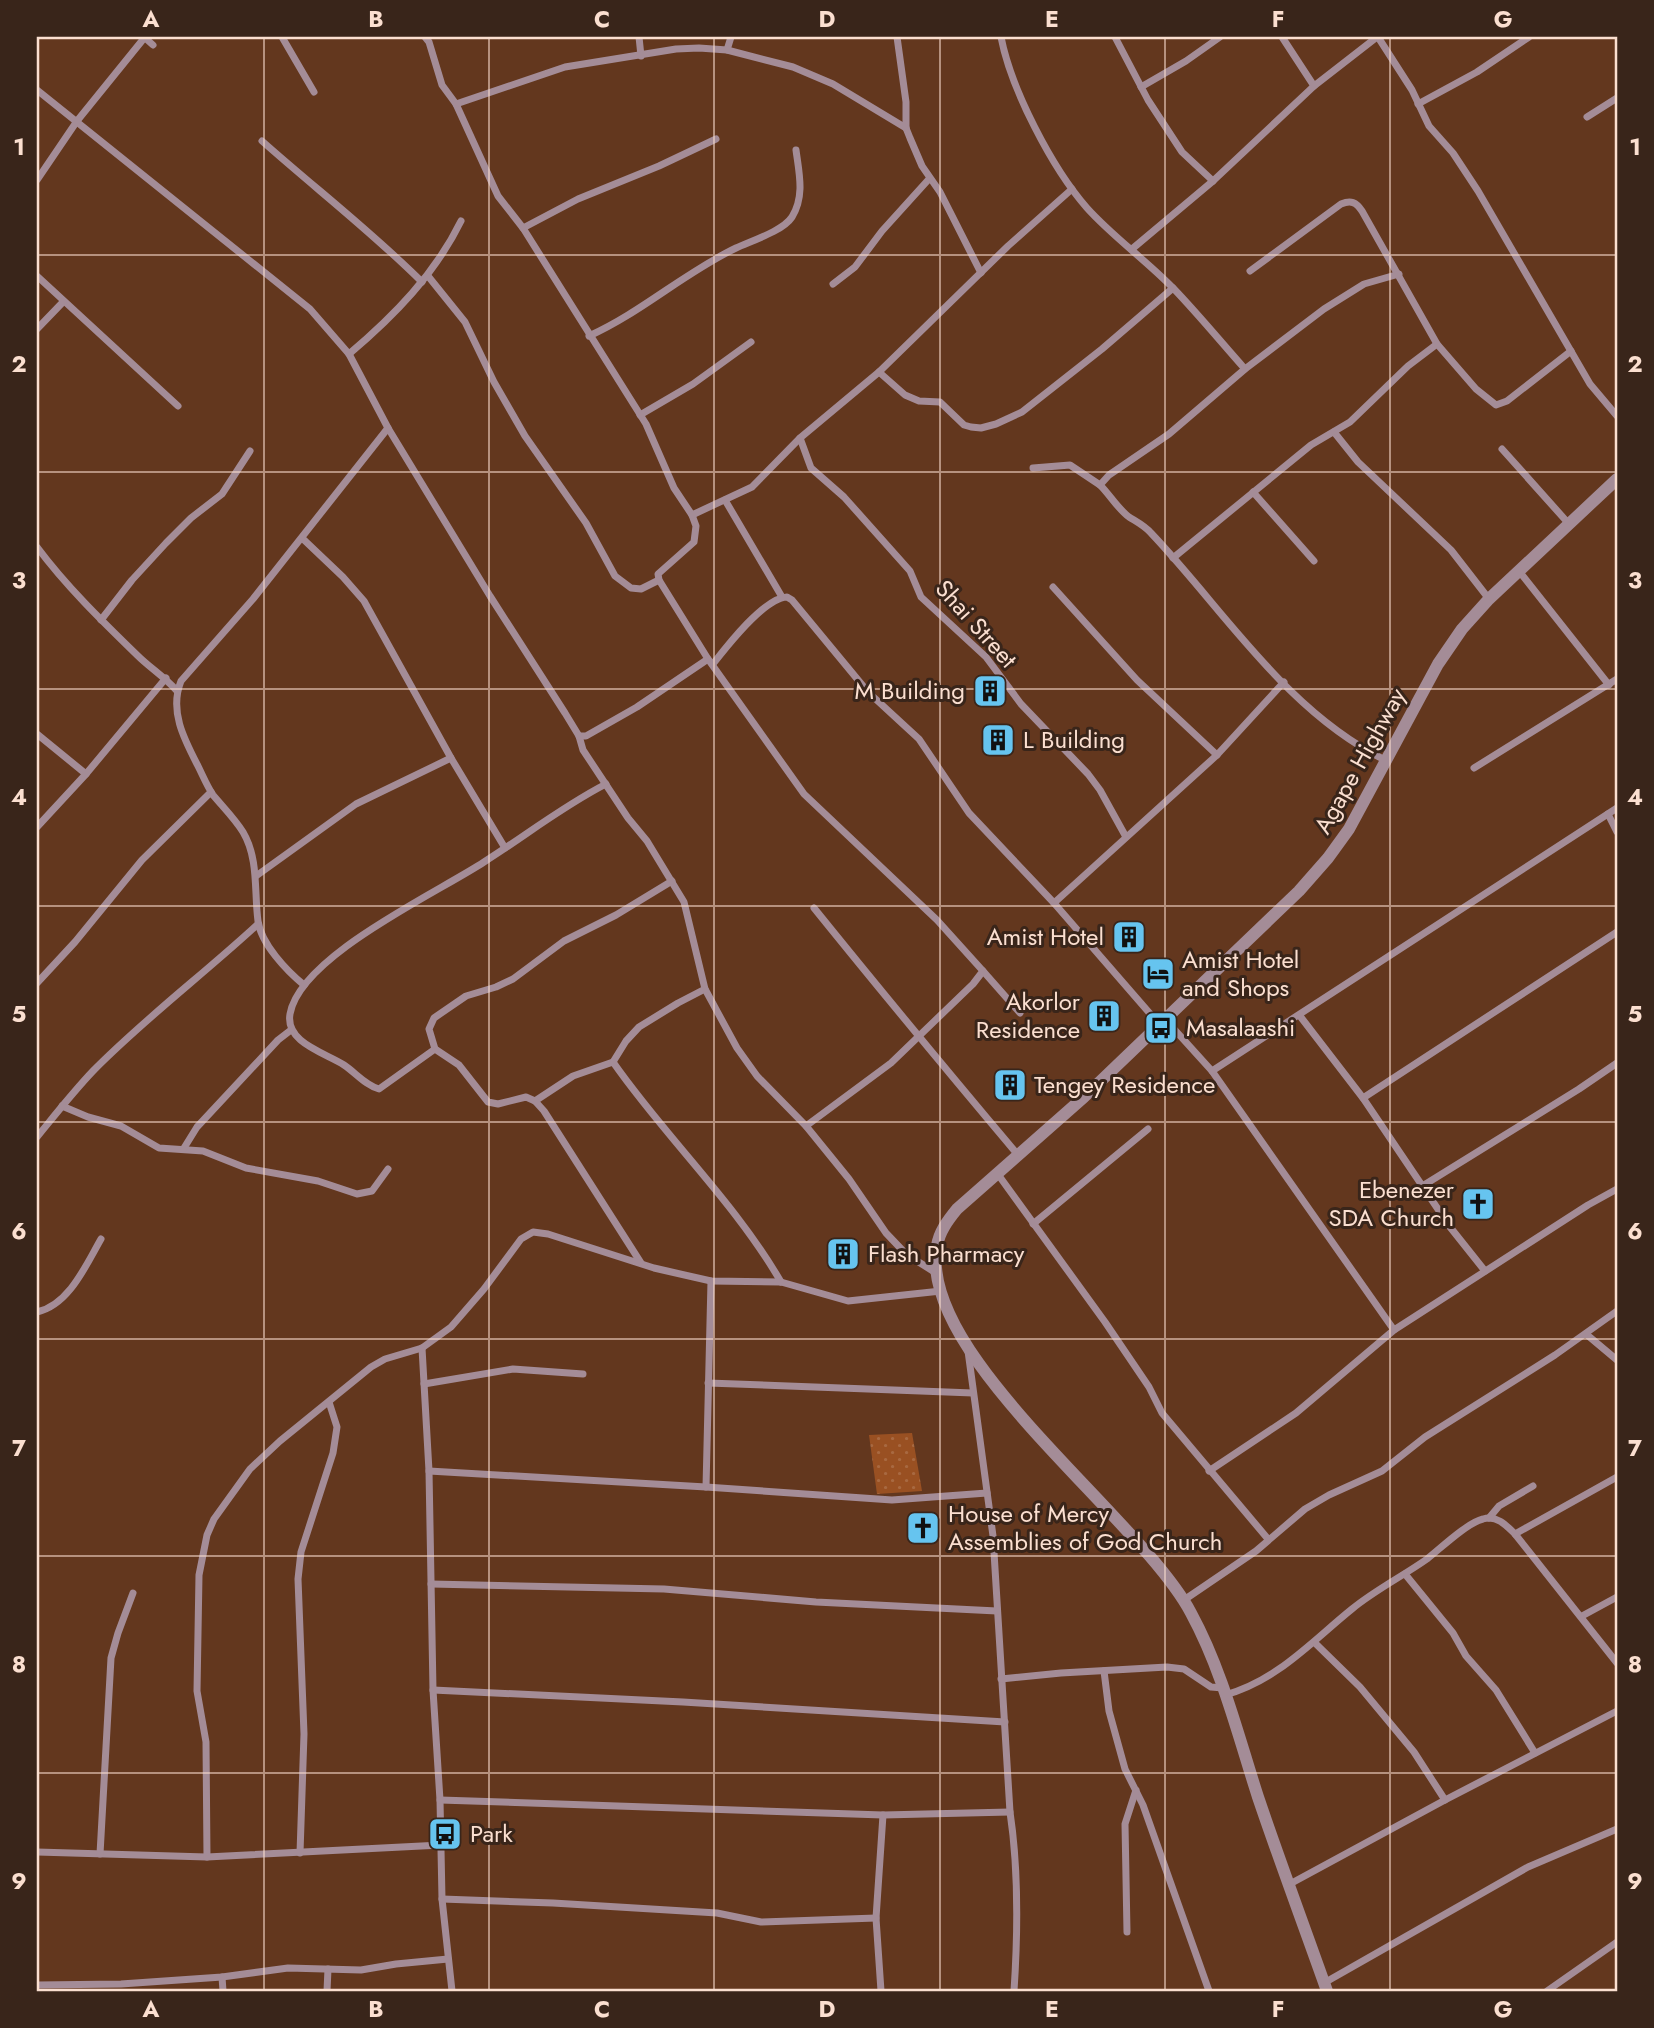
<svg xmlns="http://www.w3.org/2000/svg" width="1654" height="2028" viewBox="0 0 1654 2028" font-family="Jost,sans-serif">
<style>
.park{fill:url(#park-dots)}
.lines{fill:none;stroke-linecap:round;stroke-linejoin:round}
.minor{stroke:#a48c97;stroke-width:7}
.tertiary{stroke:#a48c97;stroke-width:12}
.grid{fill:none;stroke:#fbdfd0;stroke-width:2;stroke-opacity:0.55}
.labels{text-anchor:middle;stroke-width:6;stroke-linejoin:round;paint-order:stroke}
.street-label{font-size:24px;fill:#fbdfd0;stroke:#39251a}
.poi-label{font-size:24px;fill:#fbdfd0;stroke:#39251a;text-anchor:start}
.neatline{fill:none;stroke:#fbdfd0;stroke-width:2.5}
.grid-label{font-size:23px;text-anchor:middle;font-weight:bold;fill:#fbdfd0}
</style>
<defs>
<pattern id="park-dots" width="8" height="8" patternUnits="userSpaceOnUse" patternTransform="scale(1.75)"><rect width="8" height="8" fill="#995022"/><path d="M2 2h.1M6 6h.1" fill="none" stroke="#a86941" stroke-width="1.8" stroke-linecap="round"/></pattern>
</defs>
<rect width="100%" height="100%" fill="#63371e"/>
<!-- park -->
<polygon class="park" points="912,1433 922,1491 877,1494 869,1435"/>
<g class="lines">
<!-- minor -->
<g class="minor">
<polyline points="144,37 153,45"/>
<polyline points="282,37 314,92"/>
<polyline points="425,37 429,42 442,85 456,104 498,196 523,228 646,424 674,488 692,515 696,526 694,542 658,574 659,580 708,659 804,794 937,920 983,971 973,984 891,1063 806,1126"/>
<polyline points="639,37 641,56"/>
<polyline points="897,37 906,102 906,128 910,138 922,166 940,192 981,273"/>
<path d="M1001 37C1011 89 1052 168 1087 208 1113 237 1146 260 1174 289 1198 314 1221 342 1245 369"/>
<polyline points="1115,37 1148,100 1182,152 1213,181"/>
<polyline points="1282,37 1314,86"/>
<polyline points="1378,37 1412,90 1429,126 1453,153 1478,191 1590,384 1617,416"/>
<polyline points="727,50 731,37"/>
<polyline points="1141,87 1186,61 1220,37"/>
<polyline points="37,90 310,309 349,354 388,428 490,596 565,713 579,736 583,750 628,818 647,841 684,902 705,989 737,1048 757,1076 806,1126 849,1179 886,1233 906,1254 936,1273"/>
<polyline points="456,104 565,67 676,49 699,48 727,50 793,67 833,84 906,128"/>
<polyline points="1418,104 1477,72 1529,37"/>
<polyline points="1587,117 1617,98"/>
<path d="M262 141C316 189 372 232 422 282"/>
<polyline points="37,180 77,121 145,37"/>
<polyline points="523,228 578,199 659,166 716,139"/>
<polyline points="1132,249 1213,181 1314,86 1377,37"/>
<path d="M1250 271 1341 204C1351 200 1356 202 1362 211L1437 344 1476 389 1496 405 1507 401 1571 351"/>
<polyline points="37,276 178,406"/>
<polyline points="428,276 465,322 494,382 525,436 586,523 615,576 631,588 641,589 659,580"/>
<polyline points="833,284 855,267 882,231 929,179"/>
<polyline points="37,329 63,302"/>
<path d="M589 336C642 312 684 273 736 248 751 241 783 231 792 217 805 196 799 173 796 150"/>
<path d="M349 354C394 316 435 274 461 221"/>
<polyline points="879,372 905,395 919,401 940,402 964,425 971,427 981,428 996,424 1022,412 1102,349 1173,288"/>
<polyline points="640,415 693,384 751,342"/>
<polyline points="1334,432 1358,462 1451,550 1489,599"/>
<polyline points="800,438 811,468 844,497 910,571 921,597 986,657 1021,704 1088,774 1100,790 1126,837"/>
<polyline points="1502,449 1569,524"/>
<polyline points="1033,468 1070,465 1100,485"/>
<polyline points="1253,492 1314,561"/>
<polyline points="725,500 782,597"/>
<polyline points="692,515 752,487 800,438 879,372 1008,246 1072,189"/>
<polyline points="302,538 343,577 364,601 451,758 505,848"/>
<path d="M37 547C66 586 102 621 137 655 150 668 165 677 177 691"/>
<polyline points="1173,558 1311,445 1350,422 1408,366 1437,344"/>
<polyline points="1519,571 1609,685"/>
<polyline points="1053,587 1137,680 1217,755"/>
<polyline points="101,620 132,580 166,543 191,518 222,494 250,451"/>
<path d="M713 664C727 646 764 598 787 597L792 600 868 692 919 739 969 813 1054 903 1159 1024"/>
<polyline points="37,734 86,774"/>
<polyline points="579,736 586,736 637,707 708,659"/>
<path d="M1385 760C1286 711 1225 611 1151 533 1145 526 1137 522 1129 517 1118 509 1110 495 1100 485L1109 475 1169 434 1245 369 1324 309 1364 284 1399 274"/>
<polyline points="1474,768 1617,679"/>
<polyline points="1608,814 1617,832"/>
<polyline points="37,827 86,774 166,678"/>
<polyline points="256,876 356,804 451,758"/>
<polyline points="1054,903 1217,755 1284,682"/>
<path d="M814 908C881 991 949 1073 1018 1155"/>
<polyline points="983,971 1020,1013"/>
<polyline points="37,983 75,942 142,860 211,792"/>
<path d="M304 985C287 971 261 944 258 921 254 892 259 859 243 832 235 819 223 807 213 795 207 786 203 776 198 766 184 739 169 711 181 681L253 599 388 428"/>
<polyline points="1300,1016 1363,1098 1450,1227 1485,1271"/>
<polyline points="1164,1018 1212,1071 1394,1330"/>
<path d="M435 1049 379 1089C365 1085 356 1073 344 1065 326 1053 285 1043 290 1014 300 956 437 893 484 862 525 836 563 806 606 784"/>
<path d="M613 1062C666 1138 734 1201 781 1282"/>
<polyline points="1212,1071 1617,808"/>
<polyline points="1363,1098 1617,932"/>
<polyline points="535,1101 573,1076 613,1062 626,1041 639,1027 678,1003 705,989"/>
<polyline points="62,1106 88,1117 121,1126 159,1148 203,1151 246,1168 318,1181 357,1194 372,1191 388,1169"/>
<path d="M37 1137C55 1115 73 1092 93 1071 144 1019 204 974 258 924"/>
<polyline points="184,1148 197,1127 278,1040 291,1030"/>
<polyline points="997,1173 1105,1322 1149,1387 1162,1413 1268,1539"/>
<polyline points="1424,1185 1579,1089 1617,1063"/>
<polyline points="1033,1224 1148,1129"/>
<polyline points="641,1263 544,1111 535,1101 526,1097 498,1104 488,1102 459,1065 435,1049 429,1029 434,1018 466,996 496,987 513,979 564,941 616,915 672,881"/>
<path d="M37 1312C69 1305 86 1265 101 1239"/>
<polyline points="1586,1334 1617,1360"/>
<polyline points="422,1348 429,1471 433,1690 440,1800 442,1899 452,1991"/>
<path d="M968 1351 993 1536 1010 1812C1019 1872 1018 1931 1014 1991"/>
<polyline points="708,1383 973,1393"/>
<polyline points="424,1384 513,1369 583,1374"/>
<polyline points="429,1471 706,1487 892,1500 987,1493"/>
<polyline points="1209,1471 1296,1413 1394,1330 1588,1205 1617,1189"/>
<polyline points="706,1487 711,1281"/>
<polyline points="1489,1518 1499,1506 1533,1486"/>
<polyline points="1515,1534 1617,1477"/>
<polyline points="1405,1574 1453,1633 1466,1656 1496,1690 1535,1753"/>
<polyline points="431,1584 664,1589 816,1602 997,1611"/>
<polyline points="1184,1600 1256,1551 1305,1509 1329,1495 1382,1471 1425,1437 1555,1355 1617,1311"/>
<polyline points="1582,1616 1617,1597"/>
<polyline points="1315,1643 1360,1687 1414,1752 1445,1800"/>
<polyline points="1104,1671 1109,1711 1125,1769 1143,1805 1209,1991"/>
<polyline points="1001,1679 1061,1673 1167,1667 1184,1669 1211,1687 1223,1688"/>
<polyline points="433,1690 683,1702 1005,1722"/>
<path d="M1225 1695C1278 1680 1311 1642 1352 1609 1375 1590 1403 1576 1427 1559 1441 1548 1467 1523 1483 1519 1497 1515 1506 1525 1515 1534L1617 1663"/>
<polyline points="440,1800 883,1815 1010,1812"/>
<polyline points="37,1852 207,1857 441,1845"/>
<polyline points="300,1853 304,1734 298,1579 301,1552 333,1453 337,1427 329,1402"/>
<polyline points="100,1854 111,1658 118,1633 133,1593"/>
<polyline points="207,1857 206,1742 197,1691 199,1575 207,1535 214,1519 250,1469 280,1441 371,1367 385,1359 422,1348 451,1327 484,1289 521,1239 533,1232 548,1234 654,1268 711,1281 781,1282 848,1301 941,1291"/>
<polyline points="1288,1885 1445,1800 1617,1711"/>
<polyline points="442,1899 553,1903 717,1913 761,1922 876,1918"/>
<polyline points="1127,1932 1125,1824 1136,1790"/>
<polyline points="222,1977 223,1991"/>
<polyline points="1324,1983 1528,1867 1617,1829"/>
<polyline points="37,1985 121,1984 222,1977 288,1968 361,1970 396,1964 448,1959"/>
<polyline points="327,1991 328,1969"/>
<polyline points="881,1991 876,1918 883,1815"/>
<polyline points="1547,1991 1617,1942"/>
</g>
<!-- tertiary -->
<path class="tertiary" d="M1327 1991C1304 1926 1280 1862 1258 1797 1238 1735 1222 1670 1191 1613 1141 1518 916 1355 937 1246 939 1232 948 1220 957 1209L1084 1097 1299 891 1328 858 1349 829 1438 664 1462 629 1489 599 1617 479"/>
</g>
<!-- grid -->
<path class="grid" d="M264 37V1991M489 37V1991M714 37V1991M940 37V1991M1165 37V1991M1390 37V1991M37 255H1617M37 472H1617M37 689H1617M37 906H1617M37 1122H1617M37 1339H1617M37 1556H1617M37 1773H1617"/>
<!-- icons -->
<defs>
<symbol id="building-square" viewBox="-11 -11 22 22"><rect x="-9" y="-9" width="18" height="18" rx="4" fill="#66c4ef" stroke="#39251a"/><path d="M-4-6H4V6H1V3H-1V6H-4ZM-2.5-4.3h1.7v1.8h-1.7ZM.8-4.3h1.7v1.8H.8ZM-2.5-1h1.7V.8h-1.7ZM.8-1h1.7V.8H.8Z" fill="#111"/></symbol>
<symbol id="hotel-square" viewBox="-11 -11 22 22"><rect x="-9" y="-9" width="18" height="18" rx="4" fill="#66c4ef" stroke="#39251a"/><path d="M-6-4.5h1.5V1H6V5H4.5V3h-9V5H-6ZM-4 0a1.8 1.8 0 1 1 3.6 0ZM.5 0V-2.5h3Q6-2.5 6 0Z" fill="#111"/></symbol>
<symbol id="bus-square" viewBox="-11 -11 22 22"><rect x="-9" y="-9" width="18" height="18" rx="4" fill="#66c4ef" stroke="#39251a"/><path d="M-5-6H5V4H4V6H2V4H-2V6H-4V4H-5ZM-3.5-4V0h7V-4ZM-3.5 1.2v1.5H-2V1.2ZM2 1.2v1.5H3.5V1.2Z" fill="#111"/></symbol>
<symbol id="church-square" viewBox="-11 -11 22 22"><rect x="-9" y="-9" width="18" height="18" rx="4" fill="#66c4ef" stroke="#39251a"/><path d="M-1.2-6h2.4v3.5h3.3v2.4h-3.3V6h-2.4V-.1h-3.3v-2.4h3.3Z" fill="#111"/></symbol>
</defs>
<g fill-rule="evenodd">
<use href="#building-square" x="971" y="672" width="38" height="38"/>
<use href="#building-square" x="979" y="721" width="38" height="38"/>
<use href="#building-square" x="1110" y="918" width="38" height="38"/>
<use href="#hotel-square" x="1139" y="955" width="38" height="38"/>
<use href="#building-square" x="1085" y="997" width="38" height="38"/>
<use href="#bus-square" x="1142" y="1009" width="38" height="38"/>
<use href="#building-square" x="991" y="1066" width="38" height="38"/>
<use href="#church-square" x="1459" y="1185" width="38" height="38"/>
<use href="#building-square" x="824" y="1235" width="38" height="38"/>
<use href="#church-square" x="904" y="1509" width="38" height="38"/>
<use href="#bus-square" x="426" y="1815" width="38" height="38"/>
</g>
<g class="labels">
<!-- street labels -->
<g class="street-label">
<text transform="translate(976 624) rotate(48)" y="8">Shai Street</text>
<text transform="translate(1360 761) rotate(-61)" y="8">Agape Highway</text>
</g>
<!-- poi labels -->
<g class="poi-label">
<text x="965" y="699" text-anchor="end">M Building</text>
<text x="1023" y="748">L Building</text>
<text x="1104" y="945" text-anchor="end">Amist Hotel</text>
<text x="1182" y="968">Amist Hotel<tspan x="1182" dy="28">and Shops</tspan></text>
<text x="1080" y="1010" text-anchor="end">Akorlor<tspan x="1080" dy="28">Residence</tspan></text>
<text x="1186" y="1036">Masalaashi</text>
<text x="1034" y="1093">Tengey Residence</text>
<text x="1454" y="1198" text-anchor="end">Ebenezer<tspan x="1454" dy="28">SDA Church</tspan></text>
<text x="868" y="1262">Flash Pharmacy</text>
<text x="948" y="1522">House of Mercy<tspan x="948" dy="28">Assemblies of God Church</tspan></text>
<text x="470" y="1842">Park</text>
</g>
</g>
<!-- border -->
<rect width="1654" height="2028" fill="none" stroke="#39251a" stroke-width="77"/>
<rect x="38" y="38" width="1578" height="1952" class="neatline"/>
<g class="grid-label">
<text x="151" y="27">A</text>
<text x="376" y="27">B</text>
<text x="602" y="27">C</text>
<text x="827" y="27">D</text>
<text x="1052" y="27">E</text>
<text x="1278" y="27">F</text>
<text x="1503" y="27">G</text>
<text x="19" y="155">1</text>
<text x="1635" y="155">1</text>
<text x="19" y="372">2</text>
<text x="1635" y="372">2</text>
<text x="19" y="588">3</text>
<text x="1635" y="588">3</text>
<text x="19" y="805">4</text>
<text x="1635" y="805">4</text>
<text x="19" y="1022">5</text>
<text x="1635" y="1022">5</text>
<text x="19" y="1239">6</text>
<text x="1635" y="1239">6</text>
<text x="19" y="1456">7</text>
<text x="1635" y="1456">7</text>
<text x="19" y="1672">8</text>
<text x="1635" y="1672">8</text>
<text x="19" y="1889">9</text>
<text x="1635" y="1889">9</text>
<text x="151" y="2017">A</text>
<text x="376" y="2017">B</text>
<text x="602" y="2017">C</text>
<text x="827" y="2017">D</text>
<text x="1052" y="2017">E</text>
<text x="1278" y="2017">F</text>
<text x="1503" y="2017">G</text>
</g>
</svg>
